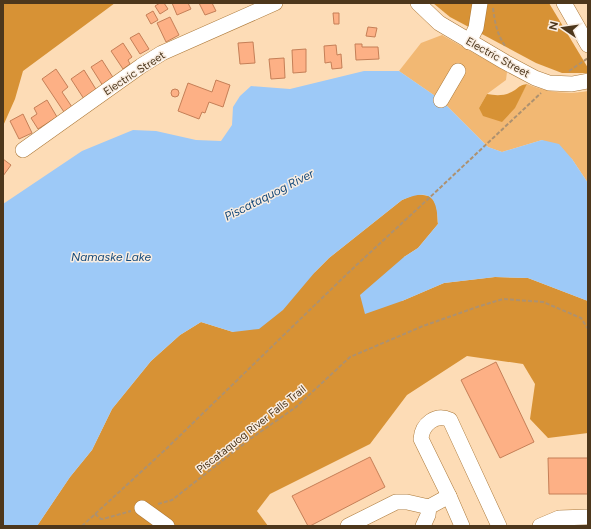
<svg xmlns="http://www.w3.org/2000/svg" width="591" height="529" viewBox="0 0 591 529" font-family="Figtree,sans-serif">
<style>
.green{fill:#f2b873}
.forest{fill:#d79235}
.water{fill:#9dc9f7}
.building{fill:#fdb085;stroke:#c57f57}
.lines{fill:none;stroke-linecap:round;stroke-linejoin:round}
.minor-casing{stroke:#ac7939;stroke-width:16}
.path{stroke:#ad9170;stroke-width:2;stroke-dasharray:4 2;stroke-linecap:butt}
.minor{stroke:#fff;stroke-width:15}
.labels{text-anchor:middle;stroke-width:3;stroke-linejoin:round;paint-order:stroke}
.street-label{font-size:11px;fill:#4d371c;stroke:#f9ede1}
.water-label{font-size:12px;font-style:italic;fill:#14497a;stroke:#f9ede1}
</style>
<rect width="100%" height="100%" fill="#fddcb6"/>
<!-- green -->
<path class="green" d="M442 35 507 72 506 80 487 94 479 108 521 95 527 84C546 92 567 95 588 91V183L572 159 542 140 502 152 488 147 441 100 399 71 421 43Z"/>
<!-- forest -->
<g class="forest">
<polygon points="3,3 115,3 23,71 15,99 3,126"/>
<polygon points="433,3 549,3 588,68 588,73 562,73 536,63 450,17"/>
<path d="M527 84 515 108 502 122 483 116 479 108 487 94C497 96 506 96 515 90 520 86 521 85 527 84Z"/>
<path d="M416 194C420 195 426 195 429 196 439 202 437 215 438 224L418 248 404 257 402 301 444 283 495 277 528 278 588 301V433L548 438 530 419 535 384 523 364 467 356 407 395 370 444 270 494 257 511 268 526H37L70 477 92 450 112 409 151 361 180 335 201 322 233 332 315 272 329 258 402 200Z"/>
</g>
<!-- water -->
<path class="water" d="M364 71H399L441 100 488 147 502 152 542 140 559 144 572 159 588 183V301L528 278 495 277 444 283 402 301 365 314 360 295 404 257 418 248 438 224C437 195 429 189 402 200L329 258 315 272 283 310 259 329 233 332 201 322 180 335 151 361 112 409 92 450 70 477 37 526H3V204L82 151 133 130 156 131 196 140 221 141 232 125 233 107 240 96 251 86 290 89Z"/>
<!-- building -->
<g class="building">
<polygon points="160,3 164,3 168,9 160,14 155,6"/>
<polygon points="172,3 188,3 191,9 177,15"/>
<polygon points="199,3 212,3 216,11 205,15"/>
<polygon points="153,11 158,20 151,24 146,15"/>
<polygon points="333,13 339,13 339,24 334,24"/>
<polygon points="170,17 179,35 166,42 157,23"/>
<polygon points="368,27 377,28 375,37 366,36"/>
<polygon points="139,33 149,49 140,54 130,38"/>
<polygon points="253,42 255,63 240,64 238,43"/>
<polygon points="123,43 132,57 128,60 130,64 123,69 111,51"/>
<polygon points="355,44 362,44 362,47 378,47 379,59 356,60"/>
<polygon points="336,45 337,55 341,54 342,68 332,69 331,62 325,63 324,46"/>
<polygon points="306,49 306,72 293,73 292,50"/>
<polygon points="284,58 285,78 271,79 269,59"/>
<polygon points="102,60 114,79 103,86 91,67"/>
<polygon points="56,69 68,87 62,92 72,107 64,112 42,79"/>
<polygon points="84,70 97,91 84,99 71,79"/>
<polygon points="216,80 230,85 223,107 209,102 205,113 202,112 199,119 178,111 188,83 212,92"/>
<circle cx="175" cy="93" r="4"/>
<polygon points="47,100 57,117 38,129 31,118 37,114 34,108"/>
<polygon points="23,114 32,133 19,139 10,121"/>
<polygon points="3,159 11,165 3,176"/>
<polygon points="496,362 534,442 500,458 461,380"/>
<polygon points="370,457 385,487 310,526 308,526 292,496"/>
<polygon points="548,458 588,458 588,494 549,494"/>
</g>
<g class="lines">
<defs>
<g id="minor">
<polyline points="418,3 439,23 505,62 535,78 549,83 572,84 588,81"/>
<polyline points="564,3 588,45"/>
<polyline points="469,42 476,28 480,3"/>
<polyline points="441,100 458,71"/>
<polyline points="23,150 141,66 162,53 275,3"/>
<polyline points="142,508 167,526"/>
<polyline points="348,526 396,502 407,502 429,507 449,496"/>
<polyline points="423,526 428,515 429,507"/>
<path d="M462 526 449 496 421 439C422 424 436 413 450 420L499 526"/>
<polyline points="540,526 559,518 588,517"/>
</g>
</defs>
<!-- minor casing -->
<use href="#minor" class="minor-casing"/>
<!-- path -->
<g class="path">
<path d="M493 8C495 23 497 35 506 47"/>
<polyline points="569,71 588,58"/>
<polyline points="158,504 172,500 250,439 296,407 350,357 423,326 480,306 503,299 543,302 581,318 588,329"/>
<polyline points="95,514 101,519 103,519 131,511"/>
<polyline points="82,526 166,449 349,272 427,200 541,93"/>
</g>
<!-- minor -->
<use href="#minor" class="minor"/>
</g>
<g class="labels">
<!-- street labels -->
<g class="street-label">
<text transform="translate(498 57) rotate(29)" y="4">Electric Street</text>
<text transform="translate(134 73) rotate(-33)" y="4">Electric Street</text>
<text transform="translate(251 429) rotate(-38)" y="4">Piscataquog River Falls Trail</text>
</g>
<!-- water labels -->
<g class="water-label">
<text transform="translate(269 195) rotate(-27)" y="4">Piscataquog River</text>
<text x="111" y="261">Namaske Lake</text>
</g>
</g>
<!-- border -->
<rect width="591" height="529" fill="none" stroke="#4d371c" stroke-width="8"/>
<!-- north arrow -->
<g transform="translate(563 28) rotate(283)" stroke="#f9ede1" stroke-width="3" paint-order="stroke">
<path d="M0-3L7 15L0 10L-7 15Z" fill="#4d371c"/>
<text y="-6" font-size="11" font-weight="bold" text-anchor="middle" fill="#4d371c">N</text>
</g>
</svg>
